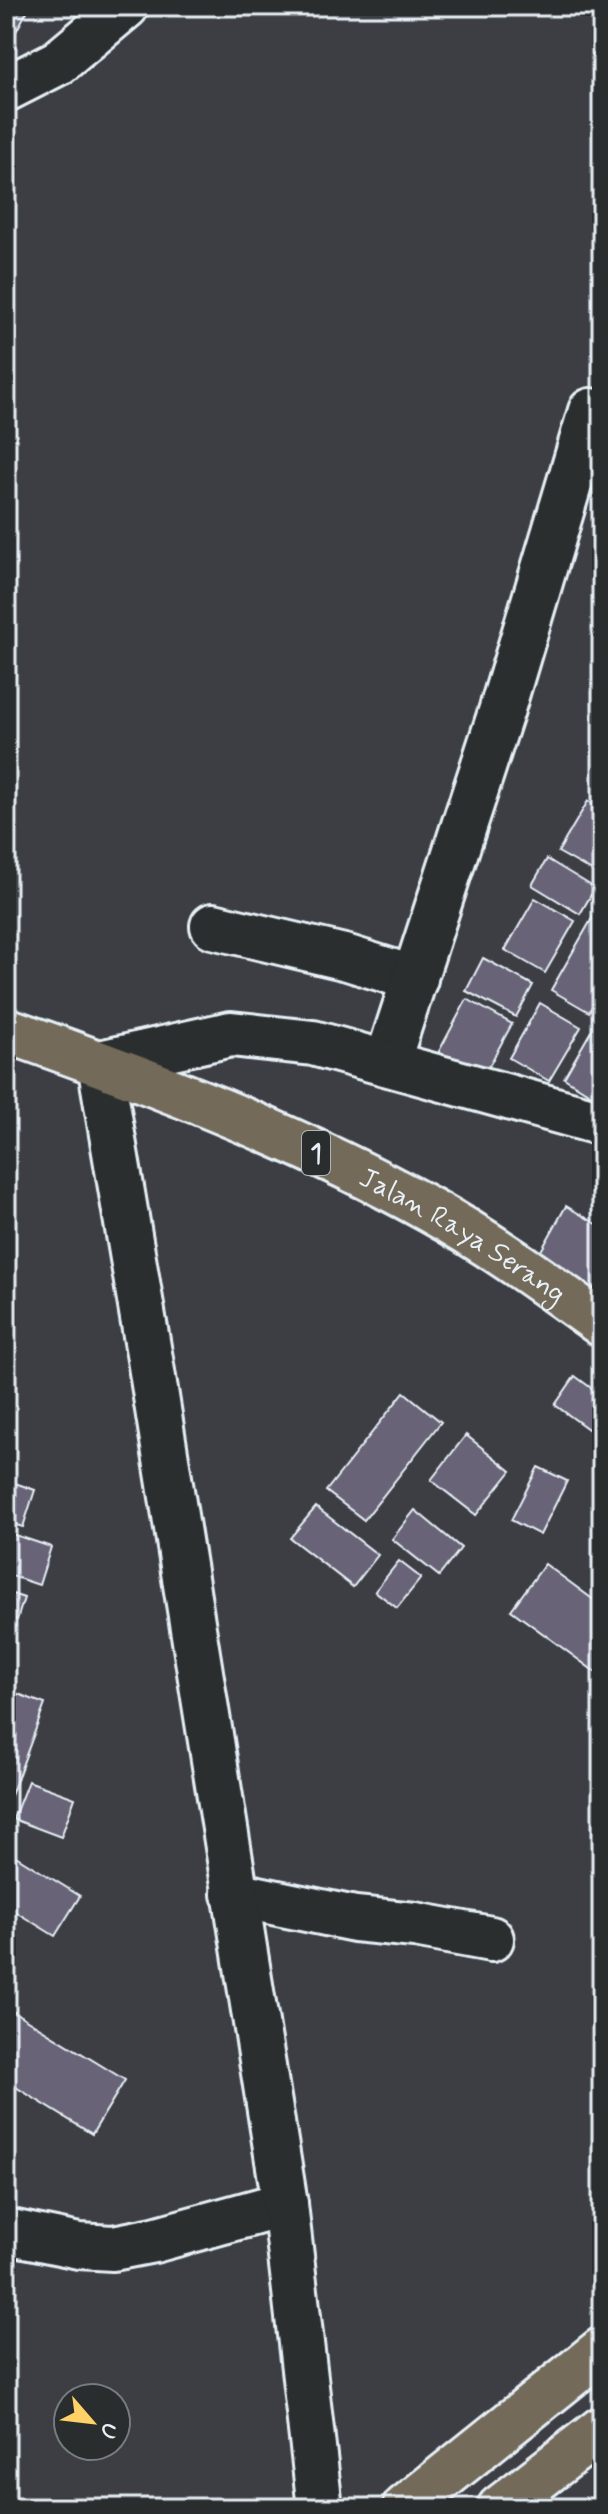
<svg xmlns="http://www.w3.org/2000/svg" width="608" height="2514" viewBox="0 0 608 2514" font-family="Mynerve,sans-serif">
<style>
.building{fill:#676476;stroke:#e8f1f8;stroke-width:2}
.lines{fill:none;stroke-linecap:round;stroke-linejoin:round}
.minor-casing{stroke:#e8f1f8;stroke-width:50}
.highway-casing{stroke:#e8f1f8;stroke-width:50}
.minor{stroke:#2a2d2e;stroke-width:44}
.highway{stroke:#736b5a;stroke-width:44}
.labels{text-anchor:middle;stroke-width:8;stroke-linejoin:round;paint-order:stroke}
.shield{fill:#2a2d2e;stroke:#afb6bb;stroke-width:2}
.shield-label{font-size:26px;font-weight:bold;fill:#e8f1f8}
.street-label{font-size:28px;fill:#e8f1f8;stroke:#2a2d2e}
</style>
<rect width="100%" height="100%" fill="#3c3e44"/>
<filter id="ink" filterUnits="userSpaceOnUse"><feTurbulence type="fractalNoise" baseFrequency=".0125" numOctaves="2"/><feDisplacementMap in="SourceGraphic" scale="16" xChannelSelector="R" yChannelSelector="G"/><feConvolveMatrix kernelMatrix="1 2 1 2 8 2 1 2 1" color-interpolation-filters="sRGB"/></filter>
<g filter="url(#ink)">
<!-- building -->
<g class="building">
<polygon points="6,6 30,6 13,37 6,33"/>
<polygon points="588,801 602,809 601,876 558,852"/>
<polygon points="547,859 595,888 580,914 532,885"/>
<polygon points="535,898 575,921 545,973 505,950"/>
<polygon points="602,901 602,989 589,1012 551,990"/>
<polygon points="483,958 533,985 516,1017 466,991"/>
<polygon points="467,999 512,1024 482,1079 437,1055"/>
<polygon points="540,1003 581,1027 549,1081 509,1058"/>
<polygon points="602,1012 602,1085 595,1097 564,1078"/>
<polygon points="566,1206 602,1227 602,1285 598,1292 537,1258"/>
<polygon points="575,1376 602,1396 602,1439 555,1405"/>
<polygon points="404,1392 441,1422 364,1520 326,1491"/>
<polygon points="466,1435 511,1471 476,1515 431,1480"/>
<polygon points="538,1467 567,1481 540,1535 511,1520"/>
<polygon points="6,1480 35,1490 23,1527 6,1522"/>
<polygon points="316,1507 378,1555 353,1587 290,1538"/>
<polygon points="415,1510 461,1548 439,1576 392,1539"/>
<polygon points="6,1532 51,1547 39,1585 6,1574"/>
<polygon points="399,1561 421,1578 397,1608 375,1591"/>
<polygon points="545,1564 602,1606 602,1677 511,1610"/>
<polygon points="6,1592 24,1598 17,1620 6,1616"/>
<polygon points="10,1691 45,1704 6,1809 6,1702"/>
<polygon points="28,1781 75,1798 61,1837 13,1819"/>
<polygon points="6,1850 80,1896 55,1936 6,1906"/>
<polygon points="6,2007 125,2080 92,2134 6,2081"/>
</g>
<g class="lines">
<defs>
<g id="minor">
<polyline points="6,89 59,62 126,6"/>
<polyline points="213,926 348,958 415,979"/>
<polyline points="387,1063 502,709 591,411"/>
<polyline points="234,1894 355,1919 415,1925 491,1939"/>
<polyline points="6,2231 79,2246 113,2248 154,2240 285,2204"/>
<polyline points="320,2508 285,2204 150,1359 100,1063 231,1034 313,1043 602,1123"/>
</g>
<g id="highway">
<path id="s1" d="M6 1030C151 1081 296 1136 430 1210 490 1243 546 1284 602 1324"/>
<polyline points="405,2508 602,2350"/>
<polyline points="500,2508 602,2429"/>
</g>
</defs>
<!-- minor casing -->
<use href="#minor" class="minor-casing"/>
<!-- highway casing -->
<use href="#highway" class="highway-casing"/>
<!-- minor -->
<use href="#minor" class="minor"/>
<!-- highway -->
<use href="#highway" class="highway"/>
</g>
</g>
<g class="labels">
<!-- shield labels -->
<rect class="shield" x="302" y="1131" width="28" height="44" rx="6"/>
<g class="shield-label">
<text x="316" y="1162">1</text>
</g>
<!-- street labels -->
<g class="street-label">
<text dy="10" stroke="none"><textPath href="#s1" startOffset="502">Jalan Raya Serang</textPath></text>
</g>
</g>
<!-- margin -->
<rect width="608" height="2514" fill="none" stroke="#2a2d2e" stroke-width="32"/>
<rect x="16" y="16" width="576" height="2482" fill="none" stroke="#e8f1f8" stroke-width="3" filter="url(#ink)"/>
<!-- north arrow -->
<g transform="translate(92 2422) rotate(118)"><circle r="38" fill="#2a2d2e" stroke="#767b7f" stroke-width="2"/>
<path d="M0-6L14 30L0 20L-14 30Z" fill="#ffd166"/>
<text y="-12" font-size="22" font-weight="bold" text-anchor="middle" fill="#e8f1f8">U</text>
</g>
</svg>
